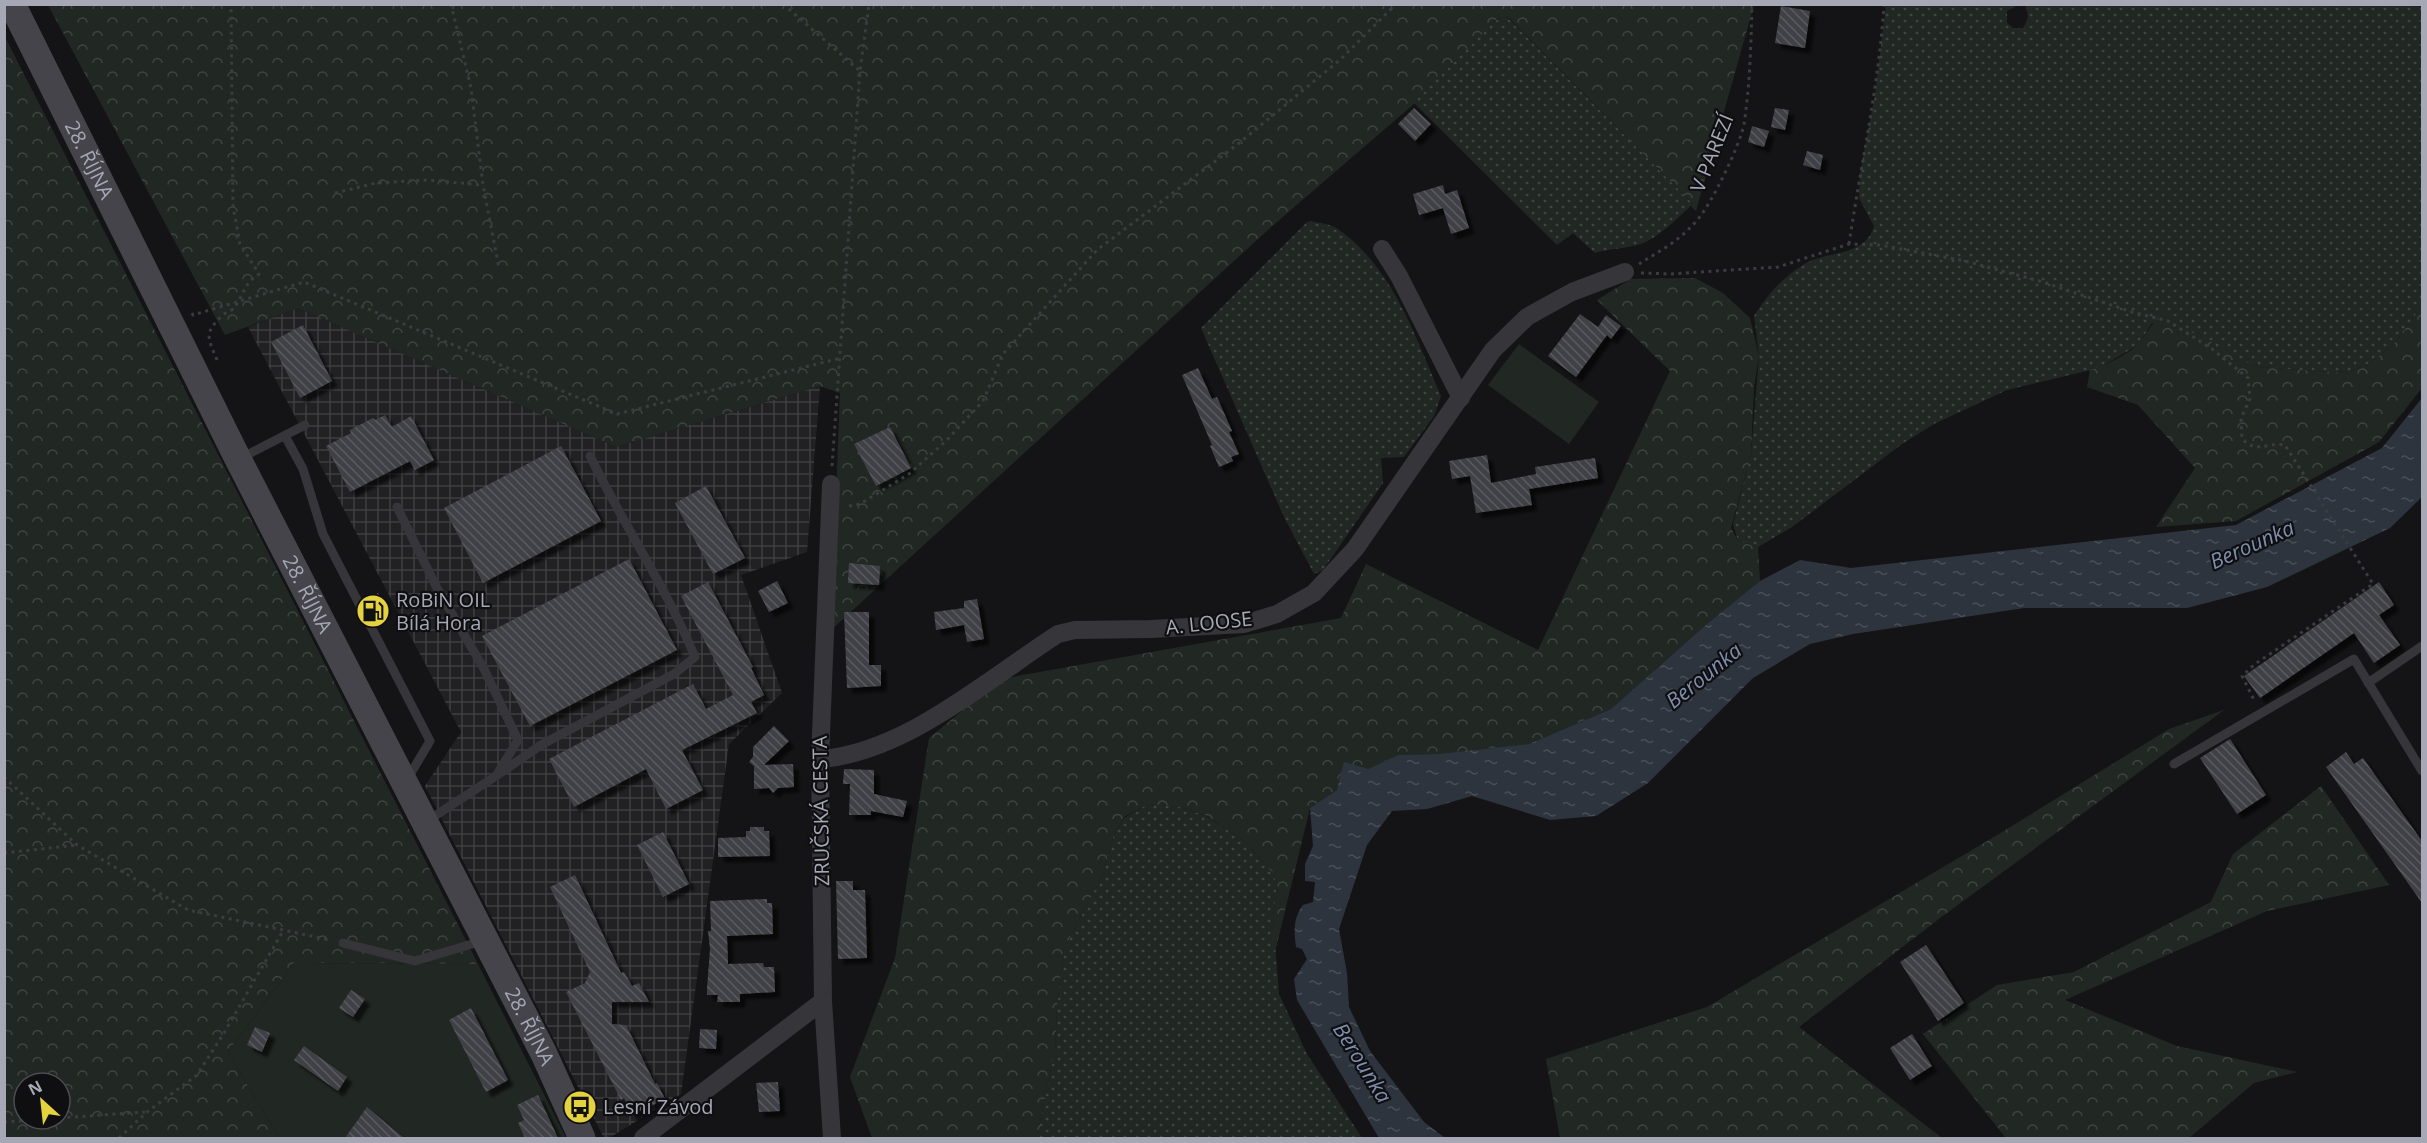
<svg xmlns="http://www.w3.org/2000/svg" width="2427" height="1143" viewBox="0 0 2427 1143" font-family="'Open Sans',sans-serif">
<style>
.industrial{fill:url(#industrial-grid)}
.grass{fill:url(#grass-dots);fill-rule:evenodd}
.forest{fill:url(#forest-crowns);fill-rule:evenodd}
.park{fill:#212823}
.water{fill:url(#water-ripples)}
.building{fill:url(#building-back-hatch);filter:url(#shadow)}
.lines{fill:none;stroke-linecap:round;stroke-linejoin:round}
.path{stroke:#3b3c41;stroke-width:3;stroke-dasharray:3 4.5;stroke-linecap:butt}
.service{stroke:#36353a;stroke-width:9}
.minor{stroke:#36353a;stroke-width:18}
.secondary{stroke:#44444a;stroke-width:27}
.labels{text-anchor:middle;stroke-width:4.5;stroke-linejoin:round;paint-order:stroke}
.street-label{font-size:20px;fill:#a7a8b5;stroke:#0f0f11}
.poi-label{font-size:20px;fill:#a7a8b5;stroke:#0f0f11;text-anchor:start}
.water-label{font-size:21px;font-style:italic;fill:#808eae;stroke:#0f0f11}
</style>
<defs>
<pattern id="industrial-grid" width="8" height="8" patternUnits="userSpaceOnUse" patternTransform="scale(1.5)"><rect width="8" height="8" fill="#212023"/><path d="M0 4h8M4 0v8" fill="none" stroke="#3e3e41"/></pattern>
<pattern id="grass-dots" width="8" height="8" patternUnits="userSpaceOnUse" patternTransform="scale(1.5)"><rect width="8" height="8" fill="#212823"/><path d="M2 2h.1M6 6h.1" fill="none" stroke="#3e4441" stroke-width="1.8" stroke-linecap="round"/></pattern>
<pattern id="forest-crowns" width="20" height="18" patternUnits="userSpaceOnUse" patternTransform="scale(1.5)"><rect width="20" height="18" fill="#212823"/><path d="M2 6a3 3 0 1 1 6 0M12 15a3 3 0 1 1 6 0" fill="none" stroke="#3e4441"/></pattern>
<pattern id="water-ripples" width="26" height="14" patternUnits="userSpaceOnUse" patternTransform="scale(1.5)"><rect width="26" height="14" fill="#2e343d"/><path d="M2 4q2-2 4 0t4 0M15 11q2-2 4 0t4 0" fill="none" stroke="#494f57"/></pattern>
<pattern id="building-back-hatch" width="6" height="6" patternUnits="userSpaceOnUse" patternTransform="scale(1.5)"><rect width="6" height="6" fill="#414146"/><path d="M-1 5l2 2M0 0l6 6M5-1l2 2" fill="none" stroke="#5a5a5e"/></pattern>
<filter id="shadow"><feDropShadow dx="5.5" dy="5.5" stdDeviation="1.5" flood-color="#0009"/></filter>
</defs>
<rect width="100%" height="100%" fill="#141416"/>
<!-- industrial -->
<polygon class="industrial" points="298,308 616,447 820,386 807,552 741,575 782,693 729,744 681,1094 609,1138 604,1138 425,786 461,732 248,327"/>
<!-- grass -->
<g class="grass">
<path d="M1886 5H2422V306L2393 345 2370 363 2346 373 2257 367 2152 323 2138 345 2099 368 2007 390 1934 424 1902 444 1792 527 1758 547 1738 541 1733 524 1751 454 1759 356 1754 316C1768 294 1781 279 1803 265 1826 250 1865 258 1874 226L1859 198 1860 173 1875 95ZM2018 5 2025 6C2030 16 2028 20 2023 28H2013L2007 23V11Z"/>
<path d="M1503 17 1508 18 1693 204C1678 217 1660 237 1641 244 1626 249 1610 248 1595 253L1573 233 1557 245 1413 102C1430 85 1484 23 1503 17Z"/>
<path d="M1311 221C1319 223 1331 224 1338 229 1393 268 1415 336 1441 396L1434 416 1404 457 1381 458 1383 483 1323 570 1314 574 1284 517 1201 328 1307 222Z"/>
<polygon points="1148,804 1180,807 1204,815 1243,840 1273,873 1277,885 1273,918 1279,994 1307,1054 1362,1138 1040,1138 1040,1122 1055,1050 1057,1007 1064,949 1103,874 1113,837 1124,818"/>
</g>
<!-- forest -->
<g class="forest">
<polygon points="48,5 1754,5 1696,211 1691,206 1693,204 1509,18 1503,17 1497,19 1414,102 1415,103 1270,228 831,630 840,393 820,386 616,447 298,308 225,335"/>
<path d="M4 35 478 964 294 963 228 1052 279 1138H5ZM24 1083H60V1119H24Z"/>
<polygon points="1695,278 1723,293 1750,318 1759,356 1754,387 1751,454 1731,528 1738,541 1758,547 1760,581 1708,623 1611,709 1529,744 1438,754 1398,755 1368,769 1310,808 1275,952 1273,918 1277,885 1273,873 1243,840 1205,815 1180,807 1148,804 1124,817 1113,837 1103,874 1064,949 1057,1007 1055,1050 1040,1122 1040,1138 872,1138 850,1077 895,958 929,738 1001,679 1341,618 1366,564 1538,650 1670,371 1597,300 1631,279"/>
<path d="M2422 306V388L2379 442 2236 521 2156 527 2195 468 2138 405 2087 387 2090 370C2102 368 2132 352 2139 343 2147 333 2153 322 2162 313L2239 359 2257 367 2346 373 2370 363 2393 345Z"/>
<polygon points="2224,710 1940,918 1799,1027 1942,1138 1560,1138 1546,1059 1707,1007 1999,834 2169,729"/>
<polygon points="2321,786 2389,885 2267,911 2065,1000 2177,1046 2297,1072 2254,1083 2189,1138 2006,1138 1923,1034 1997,985 2074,972 2211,902 2233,854"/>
</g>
<!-- park -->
<g class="park">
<polygon points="1519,344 1599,402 1569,444 1488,385"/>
<polygon points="294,963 478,964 566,1138 279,1138 228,1052"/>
</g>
<!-- water -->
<path class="water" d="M2422 398V497L2390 528 2267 587 2187 608H2024L1853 634 1810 644 1753 678 1648 783 1596 816 1550 820 1472 796 1427 809 1392 811 1367 845 1339 929 1347 973 1349 1007 1370 1051 1424 1122 1445 1138H1379L1297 1000 1294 979 1307 959 1302 949 1296 947C1294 930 1293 919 1303 905L1313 902 1315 882 1305 881V864L1313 846 1310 808 1337 790 1344 762 1368 769 1398 755 1438 754 1529 744 1611 709 1708 623 1760 581 1800 560 1851 568 2236 525 2382 448Z"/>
<!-- building -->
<g class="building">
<polygon points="1781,6 1810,11 1805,48 1775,43"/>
<polygon points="1414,108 1431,124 1415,141 1398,124"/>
<polygon points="1775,108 1789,110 1785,130 1771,127"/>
<polygon points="1752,126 1769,131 1764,147 1748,142"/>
<polygon points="1807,151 1823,155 1820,170 1803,165"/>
<polygon points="1443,185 1445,194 1457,190 1469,228 1451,234 1443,208 1419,215 1413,194"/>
<polygon points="1580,314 1598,327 1606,315 1621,326 1611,339 1607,335 1576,377 1548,356"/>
<polygon points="303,325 332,381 300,398 271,342"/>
<polygon points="1198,368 1212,399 1217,397 1232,431 1229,432 1239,454 1231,457 1233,461 1219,467 1210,446 1212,445 1182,375"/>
<polygon points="385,415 392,427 411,416 434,460 415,470 410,461 350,492 326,446 351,433 350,430 373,418 375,420"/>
<polygon points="890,427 911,468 876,486 854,444"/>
<polygon points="561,446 601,521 483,583 444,508"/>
<polygon points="1487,455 1491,483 1536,474 1535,467 1595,458 1598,478 1529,489 1532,505 1476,513 1470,476 1452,479 1449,461"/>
<polygon points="706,486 745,558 713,574 675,503"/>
<polygon points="629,559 677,650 530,726 482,636"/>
<polygon points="849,563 880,566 879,585 848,583"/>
<polygon points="777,581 788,603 769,612 758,591"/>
<polygon points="708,582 753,667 751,668 764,695 751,702 757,713 682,750 703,790 666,809 646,769 574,807 549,759 693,684 706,709 733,695 681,596"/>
<polygon points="2379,582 2394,605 2379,615 2400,645 2374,663 2354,633 2260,698 2244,676"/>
<polygon points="378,593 386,608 373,616 365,601"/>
<polygon points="977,599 984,639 967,642 964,625 936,630 934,612 964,608 964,601"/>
<polygon points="844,612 869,612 869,665 881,665 881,686 847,688"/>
<polygon points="774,726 789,741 764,765 793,764 794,787 778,788 773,793 769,788 754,789 754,766 749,762 753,757 753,747"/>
<polygon points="2230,739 2266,795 2237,814 2200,758"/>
<polygon points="2346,752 2354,764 2363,758 2422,841 2422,903 2326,767"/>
<polygon points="844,769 874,770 874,794 907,801 903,817 871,811 871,815 849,815 850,784 843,784"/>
<polygon points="750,827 764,827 764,831 769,831 770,856 718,857 718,838 746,837 746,831 750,831"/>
<polygon points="663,832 689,884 663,897 637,845"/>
<polygon points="575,875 621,973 624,972 632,986 639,983 649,1002 612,1002 612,1024 626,1025 655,1084 657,1083 665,1099 632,1115 624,1098 621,1100 566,992 585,983 590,972 550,887"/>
<polygon points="836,881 853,881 853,890 865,890 867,958 838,959"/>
<polygon points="767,899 767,903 772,903 773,934 727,936 728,964 763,963 764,967 774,967 775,992 740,994 740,1002 717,1002 718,995 707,995 707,988 710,949 708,931 711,931 710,901"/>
<polygon points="1926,945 1964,1003 1938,1021 1900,962"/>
<polygon points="351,990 365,999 353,1017 339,1008"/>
<polygon points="471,1008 508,1080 486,1092 449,1020"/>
<polygon points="255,1027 270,1033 262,1052 247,1045"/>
<polygon points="700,1029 717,1030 716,1049 699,1048"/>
<polygon points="1912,1034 1932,1066 1910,1080 1890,1048"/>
<polygon points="304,1046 347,1077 338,1091 294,1060"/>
<polygon points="778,1082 780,1111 759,1112 756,1083"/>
<polygon points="538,1095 558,1138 525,1138 518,1123 524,1120 517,1105"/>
<polygon points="367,1107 388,1125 404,1138 345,1138"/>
</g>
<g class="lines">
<!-- path -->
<g class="path">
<polyline points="451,4 471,88 483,185 499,268"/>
<polyline points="783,4 860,71"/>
<polyline points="335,193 376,183 427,180 482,185"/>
<path d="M1849 244C1861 164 1879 85 1884 4"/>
<path d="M1639 264C1660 251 1682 239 1698 219 1712 203 1740 145 1744 124 1750 85 1751 44 1752 4"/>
<path d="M1641 273 1670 274 1778 267 1849 244 1880 245 1965 261 2043 282 2132 312 2168 321 2212 349 2248 378 2250 399 2241 418 2242 439C2258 454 2265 442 2285 445L2373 584 2255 664 2242 676 2255 702"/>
<polyline points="192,313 193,315 304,282 617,414 841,358"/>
<path d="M217 360C208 338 203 333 223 315 226 312 232 311 234 308 244 295 243 284 259 274L240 244 233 206 231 4"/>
<polyline points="832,466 860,71 869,4"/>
<polyline points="849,506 860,504 909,474 947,440 983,401 1003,354 1097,250 1238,144 1341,59 1396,4"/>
<polyline points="4,777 77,845 188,910 330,940"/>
<polyline points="4,853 77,845"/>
<polyline points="60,1118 145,1112"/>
<polyline points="4,1122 51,1119"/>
<polyline points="119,1138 147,1112 197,1075 224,1033 283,931"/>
</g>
<!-- service -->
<g class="service">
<polyline points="285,436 303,469 323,534 430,741 408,778"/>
<polyline points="241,458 305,425"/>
<polyline points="397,507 437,588 484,669 518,740 496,776 427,821"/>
<polyline points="2368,683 2422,646"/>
<polyline points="2174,764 2354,659 2422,771"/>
<path d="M496 776 541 745 674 674 695 657C666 587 623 524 590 456"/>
<polyline points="343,943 415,961 482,941"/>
</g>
<!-- minor -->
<g class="minor">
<polyline points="1382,249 1399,276 1461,398"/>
<polyline points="831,484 820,759 823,1001 832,1138"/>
<path d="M820 759C905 753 988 679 1058 634L1075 630 1151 629 1244 624 1277 614 1314 593 1355 549 1493 350 1527 317 1572 292 1625 272"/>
<polyline points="643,1138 823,1001"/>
</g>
<!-- secondary -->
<path class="secondary" id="s1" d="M12 4 238 459 544 1054 582 1138"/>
</g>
<!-- icons -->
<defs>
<symbol id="fuel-disc" viewBox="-11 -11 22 22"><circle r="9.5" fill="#e4d23e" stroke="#0f0f11"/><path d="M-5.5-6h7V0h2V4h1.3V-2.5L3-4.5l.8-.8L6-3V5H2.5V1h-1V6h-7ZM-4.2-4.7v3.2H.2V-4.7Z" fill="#111"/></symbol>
<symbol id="bus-disc" viewBox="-11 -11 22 22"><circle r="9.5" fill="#e4d23e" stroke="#0f0f11"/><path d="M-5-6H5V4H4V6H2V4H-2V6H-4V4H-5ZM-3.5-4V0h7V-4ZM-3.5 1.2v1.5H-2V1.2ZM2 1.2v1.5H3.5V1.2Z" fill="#111"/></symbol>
</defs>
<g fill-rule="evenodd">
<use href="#fuel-disc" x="354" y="592" width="38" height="38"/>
<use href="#bus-disc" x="561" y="1088" width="38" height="38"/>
</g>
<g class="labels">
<!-- street labels -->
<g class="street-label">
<text transform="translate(1712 153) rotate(-68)" y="7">V PAREZÍ</text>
<text dy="7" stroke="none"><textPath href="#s1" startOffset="174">28. ŘÍJNA</textPath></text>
<text dy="7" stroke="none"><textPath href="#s1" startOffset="660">28. ŘÍJNA</textPath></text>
<text transform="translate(1209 623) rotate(-6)" y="7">A. LOOSE</text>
<text transform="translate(821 811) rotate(-91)" y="7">ZRUČSKÁ CESTA</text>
<text dy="7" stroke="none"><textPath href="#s1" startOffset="1146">28. ŘÍJNA</textPath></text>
</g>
<!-- poi labels -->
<g class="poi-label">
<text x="396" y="607">RoBiN OIL<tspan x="396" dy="23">Bílá Hora</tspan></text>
<text x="603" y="1114">Lesní Závod</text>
</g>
<!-- water labels -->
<g class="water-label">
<text transform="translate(2252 545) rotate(-24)" y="7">Berounka</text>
<text transform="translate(1704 676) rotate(-39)" y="7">Berounka</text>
<text transform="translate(1362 1063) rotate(58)" y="7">Berounka</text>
</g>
</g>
<!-- border -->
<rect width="2427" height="1143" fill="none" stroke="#a7a8b5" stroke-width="12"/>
<!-- north arrow -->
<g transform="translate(42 1101) rotate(333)"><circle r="28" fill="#0f0f11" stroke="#4c4c53" stroke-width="1.5"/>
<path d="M0-4.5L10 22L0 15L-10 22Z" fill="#e4d23e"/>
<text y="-9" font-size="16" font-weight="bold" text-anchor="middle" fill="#a7a8b5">N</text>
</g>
</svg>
